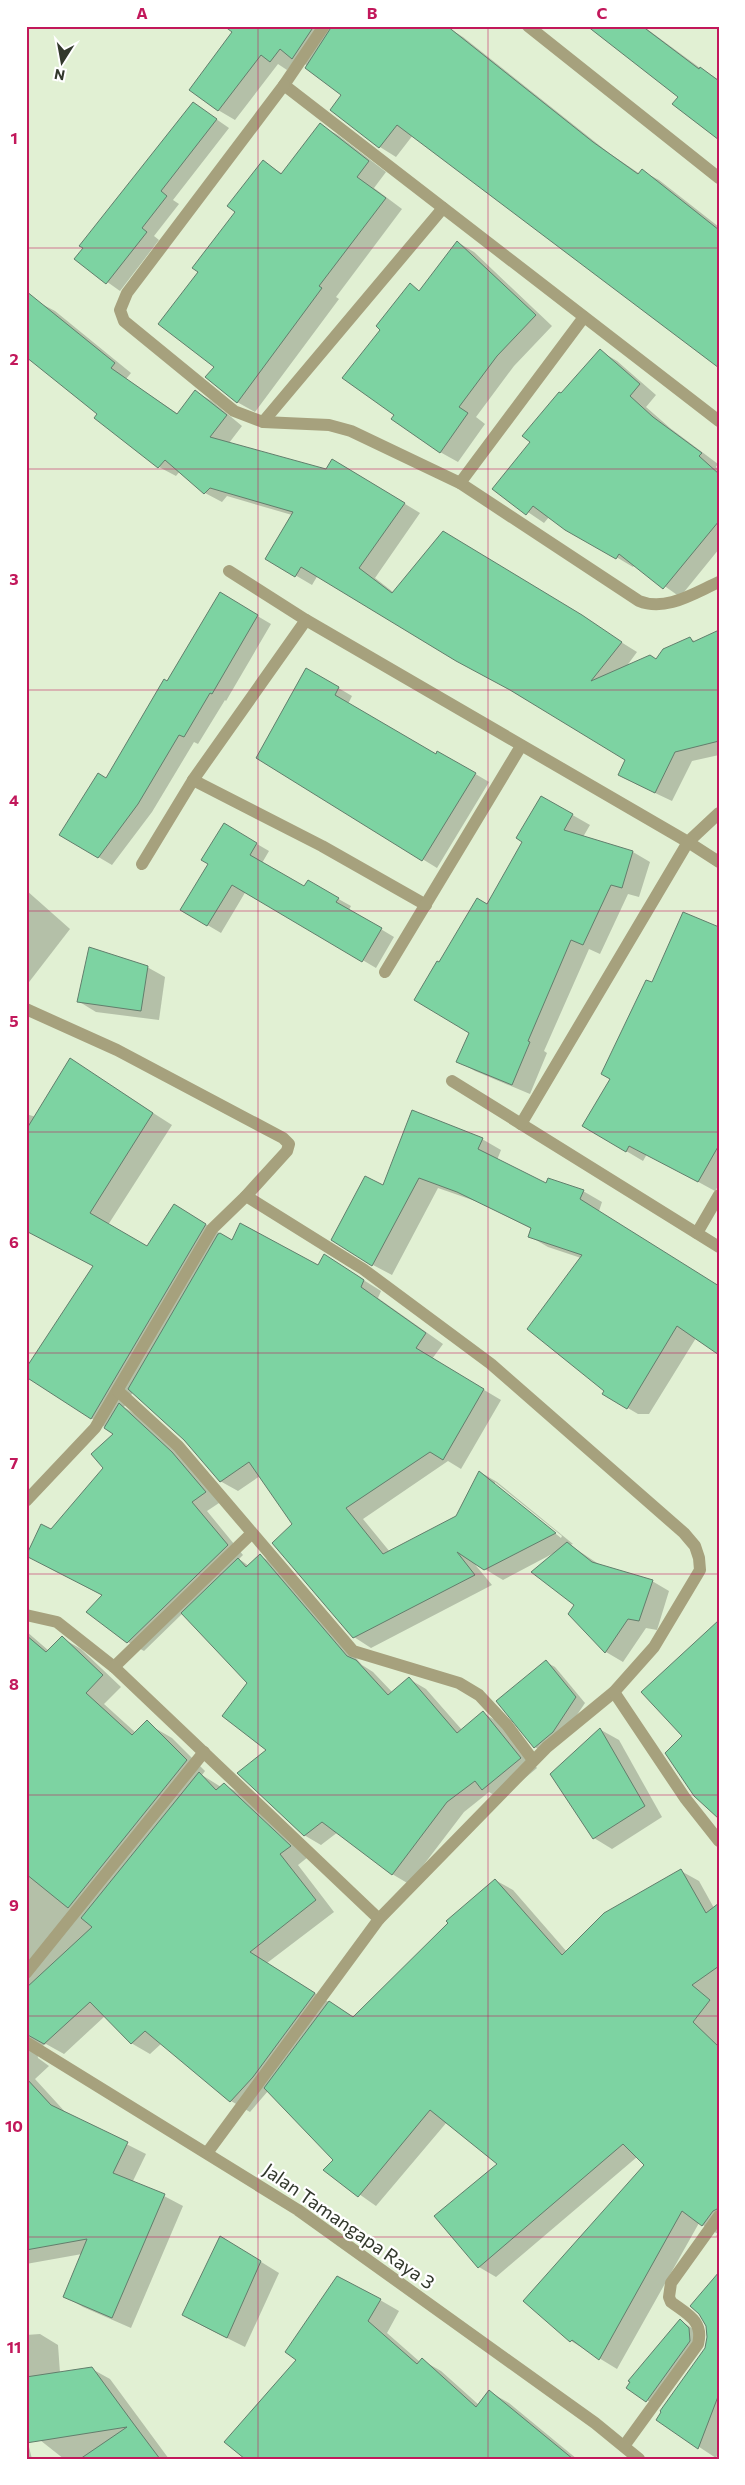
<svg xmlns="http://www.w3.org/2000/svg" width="745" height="2485" viewBox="0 0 745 2485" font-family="Commissioner,sans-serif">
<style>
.shadow{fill:#0003;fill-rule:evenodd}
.building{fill:#7dd3a2;stroke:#627e6c}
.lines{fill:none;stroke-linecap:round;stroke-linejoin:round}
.street{stroke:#a6a17d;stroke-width:12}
.grid{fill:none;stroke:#c2185b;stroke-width:1;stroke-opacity:0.55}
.labels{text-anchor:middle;stroke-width:4.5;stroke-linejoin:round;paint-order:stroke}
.street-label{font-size:19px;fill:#32382c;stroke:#fff}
.neatline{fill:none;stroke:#c2185b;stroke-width:2}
.grid-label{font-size:16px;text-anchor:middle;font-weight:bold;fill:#c2185b}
</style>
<rect width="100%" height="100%" fill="#e1f0d3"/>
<!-- shadow -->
<g class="shadow">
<polygon points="227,26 434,26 447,27 463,37 609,153 640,174 642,171 659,180 719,227 719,366 413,135 396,157 380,147 331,110 342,95 308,66 296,59 287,70 278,64 235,120 218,110 233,32"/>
<polygon points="589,26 649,26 647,29 700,68 719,80 719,140 674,104 680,96"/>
<polygon points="193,103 229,128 173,200 179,204 154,236 159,240 120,291 75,259"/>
<polygon points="320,125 338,135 386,172 374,188 402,209 336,297 339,299 255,412 237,402 215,366 199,272 237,212 263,162 283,174"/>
<polygon points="457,242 474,252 552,326 514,366 476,417 485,424 458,462 440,452 395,415 381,329 410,285 420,291"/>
<polygon points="38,302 55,311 131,373 126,379 178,414 196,392 212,401 242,426 229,443 326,470 349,470 420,513 375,578 393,592 460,542 637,652 626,667 657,660 690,638 696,642 719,631 719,755 692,761 672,801 636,784 627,759 519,695 318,575 312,585 266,558 292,515 227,496 222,502 205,493 180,471 176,476 159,467 96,417 98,414"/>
<polygon points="600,351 617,361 656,395 646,407 670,428 718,464 716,467 719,470 719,549 680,597 635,565 633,567 549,517 544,523 494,489 532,442 562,394"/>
<polygon points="220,594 271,624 226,701 225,700 198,744 194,742 152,812 112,865 61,835 107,780"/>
<polygon points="306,669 352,696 348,704 436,755 438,752 489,782 437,868 257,757"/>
<polygon points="541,797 590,825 583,837 633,852 650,862 639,897 628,894 600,954 589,949 544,1051 547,1053 530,1094 475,1071 458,1061 470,1032 440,964 487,905 524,842"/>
<polygon points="224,825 269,851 262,863 305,888 308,882 351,906 349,910 394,937 376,968 246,891 221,933 182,910 209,863"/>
<polygon points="26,890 70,929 26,986"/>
<polygon points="719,929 719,1185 715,1191 647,1154 643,1161 584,1126 611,1079 652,984"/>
<polygon points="147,967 165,977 159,1020 96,1012 78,1001"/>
<path d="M70 1060 172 1125 108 1225 148 1248 194 1217 232 1241 318 1266H341L381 1291 378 1298 443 1344 432 1359 501 1400 461 1469 448 1461 363 1519 390 1552 457 1517 480 1472 497 1482 573 1544 570 1545 600 1565 652 1581 669 1591 657 1630 646 1628 623 1662 606 1652 570 1613 576 1604 554 1553 503 1580 473 1562 492 1585 371 1648 354 1637 294 1524 260 1476 238 1491 220 1481 184 1439 133 1392 124 1407 135 1414 188 1462 222 1501 207 1511 243 1555 239 1559 249 1566 260 1556 277 1565 362 1665 373 1672 393 1693 409 1679 426 1689 462 1730 483 1713 500 1723 537 1768 500 1799 489 1792 464 1812 409 1884 392 1874 338 1832 321 1845 304 1835 268 1750 248 1683 183 1613 144 1651 128 1642 103 1596 43 1564 51 1531 105 1468 115 1434 91 1418 95 1266 26 1207V1114L36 1117ZM495 1482 562 1536 561 1538 495 1485Z"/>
<polygon points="482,1139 501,1150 497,1160 547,1184 583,1191 602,1202 599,1211 696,1338 649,1414 638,1414 604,1394 605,1391 581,1258 548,1247 529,1236 532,1229 478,1202 438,1188 392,1275 373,1265 383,1187"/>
<polygon points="26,1631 49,1651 62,1638 81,1649 121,1687 104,1704 136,1733 153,1727 172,1738 205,1771 202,1775 221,1787 224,1785 243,1795 308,1857 298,1865 334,1912 267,1963 354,2018 495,1880 513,1890 567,1952 681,1871 699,1881 714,1908 719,1905 719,2238 716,2236 718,2234 699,2223 617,2369 571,2341 525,2301 646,2165 637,2157 496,2277 479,2267 499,2164 447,2122 376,2206 325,2170 335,2160 268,2091 250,2112 231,2101 162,2043 150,2054 131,2043 105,2016 64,2054 46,2044 37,2049 38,2058 49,2066 35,2079 67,2114 146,2154 132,2183 164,2196 183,2206 131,2328 83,2307 64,2296 82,2254 26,2264"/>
<polygon points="546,1662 555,1667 585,1703 562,1737 544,1753 535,1747 497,1701"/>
<polygon points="601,1730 619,1740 662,1817 612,1849 594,1838"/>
<polygon points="239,2248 279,2273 245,2347 201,2325"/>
<polygon points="719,2274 719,2450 716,2458 658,2420 707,2346"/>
<polygon points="380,2300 399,2311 387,2333 420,2362 422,2360 441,2371 479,2405 490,2392 509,2403 577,2459 247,2459"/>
<polygon points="680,2320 696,2331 699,2337 656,2406 647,2400"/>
<polygon points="40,2334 58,2345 60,2373 92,2369 110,2379 169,2459 64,2459 26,2429 26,2335"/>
<polygon points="26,2435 32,2459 26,2459"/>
</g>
<!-- building -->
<g class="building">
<polygon points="224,26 314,26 292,59 280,49 270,62 261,55 218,111 189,90 232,32"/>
<polygon points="332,26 447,26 593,142 638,174 642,169 719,230 719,368 397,125 379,148 330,110 341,95 305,68"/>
<polygon points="587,26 642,26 699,69 700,67 719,81 719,140 672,104 678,97"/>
<polygon points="193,102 217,119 161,191 167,196 142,228 147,232 106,284 74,259 83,248 79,246"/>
<polygon points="320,123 369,161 357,177 386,198 319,286 322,288 237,403 205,377 214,367 158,324 198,272 192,268 235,212 227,206 263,160 281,174"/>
<polygon points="457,241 536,315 497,356 459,407 468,413 440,453 391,419 394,415 342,378 380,330 376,326 410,283 419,291"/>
<polygon points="26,291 115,363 111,368 177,414 195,390 227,415 210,437 326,469 332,459 405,503 359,568 392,593 443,531 582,615 622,642 591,681 650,655 656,659 663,649 690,637 693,642 719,630 719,741 675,752 655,793 618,775 625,760 510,690 456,661 301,567 295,577 265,559 293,512 210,488 204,494 165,460 158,468 94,418 97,414 26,357"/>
<polygon points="600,349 640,384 630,396 653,417 702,453 699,456 719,474 719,521 663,589 619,554 616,559 565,530 533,506 526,515 492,489 530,442 522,436 559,392 561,393"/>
<polygon points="220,592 258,615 212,694 210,693 184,737 179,735 138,804 98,858 59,835 98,773 106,778 164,679 167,681"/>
<polygon points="306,668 339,687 335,695 436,754 437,751 476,773 422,861 256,758"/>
<polygon points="541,796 573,814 564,830 633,851 622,888 611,885 583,945 571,940 528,1041 530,1042 512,1085 456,1062 469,1033 414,1000 437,961 439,962 477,898 487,904 522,842 516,838"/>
<polygon points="224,823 257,843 250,855 304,886 308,880 339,898 336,902 382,928 362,962 232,885 207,926 180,910 208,864 201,860"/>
<polygon points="683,912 719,927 719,1145 698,1182 629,1146 626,1152 582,1126 610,1079 601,1074 646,980 652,982"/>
<polygon points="89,947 148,966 141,1011 77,1002"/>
<polygon points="70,1058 153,1113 90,1213 147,1246 174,1204 206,1224 91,1419 26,1377 26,1368 93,1266 26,1231 26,1130"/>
<polygon points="412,1110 483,1138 478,1149 546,1183 548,1178 584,1190 580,1199 719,1286 719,1355 677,1326 627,1409 602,1394 604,1391 527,1329 582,1255 528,1237 531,1228 457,1192 419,1178 372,1266 331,1240 365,1176 383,1185"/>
<polygon points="240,1223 318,1265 324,1254 358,1276 364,1280 361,1287 426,1333 416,1348 484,1389 443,1460 430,1452 346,1508 383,1554 456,1516 479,1471 556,1533 484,1570 457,1552 475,1575 353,1638 272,1543 292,1524 249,1462 220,1482 184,1440 128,1389 218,1234 220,1233 232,1240"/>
<polygon points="119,1403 172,1452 206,1492 192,1502 228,1545 127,1643 86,1612 102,1595 26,1556 41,1524 51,1529 103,1468 91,1454 113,1434 104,1428"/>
<polygon points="567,1542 592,1562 653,1580 639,1621 628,1619 605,1653 568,1614 574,1605 531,1572"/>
<polygon points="260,1554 347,1656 356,1660 388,1695 409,1677 457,1733 483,1711 521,1758 482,1790 475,1781 447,1802 392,1875 322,1822 304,1836 237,1773 266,1750 222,1716 247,1683 181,1613 238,1558 246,1567"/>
<polygon points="719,1620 719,1819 694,1796 665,1753 682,1736 641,1692"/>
<polygon points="26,1635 46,1652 62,1636 103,1675 86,1693 132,1735 147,1720 187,1760 68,1908 26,1874"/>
<polygon points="546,1660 576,1697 553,1732 534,1748 496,1701"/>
<polygon points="600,1728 645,1806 593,1839 550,1774"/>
<polygon points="199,1772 216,1790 224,1783 291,1846 280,1854 316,1900 250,1952 315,1993 253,2077 230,2102 145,2031 131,2044 90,2002 44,2044 26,2034 26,1988 92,1927 81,1918"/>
<polygon points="681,1869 706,1913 719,1903 719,1966 692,1985 710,2000 693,2022 719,2047 719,2208 713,2211 702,2226 682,2211 599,2360 572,2340 570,2342 523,2301 644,2165 623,2144 478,2268 434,2216 497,2164 430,2110 358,2197 323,2170 333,2160 264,2088 329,2001 353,2017 448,1923 446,1921 495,1879 562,1955 604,1913"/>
<polygon points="26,2078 51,2105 128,2142 113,2173 165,2194 112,2318 63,2297 87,2239 26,2250"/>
<polygon points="220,2236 261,2261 227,2338 182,2315"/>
<polygon points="719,2272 719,2394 698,2449 656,2420 661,2412 660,2411 705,2348 707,2337 706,2326 699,2314 690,2306"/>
<polygon points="337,2276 381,2299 368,2321 417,2364 422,2358 476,2407 489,2390 573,2459 245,2459 224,2442 296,2360 285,2352"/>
<polygon points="680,2319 689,2328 690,2341 646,2402 626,2388 630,2382 628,2381"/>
<polygon points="92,2367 133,2423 160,2459 80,2459 127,2427 26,2443 26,2377"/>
</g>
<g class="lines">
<!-- street -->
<g class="street">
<polyline points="324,26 284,85 719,421"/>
<polyline points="528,26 719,178"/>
<path d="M284 85 127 293 120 310 124 321 234 411 263 422 329 425 351 431 460 483 639 601C666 612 694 593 719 582"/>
<polyline points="263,422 443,208"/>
<polyline points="460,483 584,317"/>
<polyline points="229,571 306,620"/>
<polyline points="193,780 322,846 426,905"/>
<polyline points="142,864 193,780 306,620 688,842 719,813"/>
<polyline points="385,972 521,746"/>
<polyline points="26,1009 117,1050 283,1138 289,1144 287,1151 246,1196 212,1229 95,1428 26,1501"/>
<polyline points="452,1081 719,1247"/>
<polyline points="521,1124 688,842 719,862"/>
<polyline points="697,1233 719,1195"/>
<polyline points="118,1391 178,1446 353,1651 459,1683 479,1695 507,1725 533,1760"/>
<polyline points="26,1615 57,1622 114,1667 379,1919 547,1747 614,1692 654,1647 700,1570 699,1558 695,1546 684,1533 491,1364 363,1269 246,1196"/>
<polyline points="114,1667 251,1534"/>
<polyline points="614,1692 685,1798 719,1841"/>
<polyline points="26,1973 204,1752"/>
<polyline points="26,2042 298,2210 595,2423 639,2459"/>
<polyline points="207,2153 379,1919"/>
<path d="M624 2446 698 2344C704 2321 687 2314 671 2302L669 2297 671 2283 719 2216"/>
</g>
</g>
<!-- grid -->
<path class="grid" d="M258 26V2459M488 26V2459M26 248H719M26 469H719M26 690H719M26 911H719M26 1132H719M26 1353H719M26 1574H719M26 1795H719M26 2016H719M26 2237H719"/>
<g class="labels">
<!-- street labels -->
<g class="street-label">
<text transform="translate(349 2226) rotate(35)" y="7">Jalan Tamangapa Raya 3</text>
</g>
</g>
<!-- border -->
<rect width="745" height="2485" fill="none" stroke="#ffffff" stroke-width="55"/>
<!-- north arrow -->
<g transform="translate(62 62) rotate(191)" stroke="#ffffff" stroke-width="4" paint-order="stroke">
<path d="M0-4L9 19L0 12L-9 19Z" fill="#32382c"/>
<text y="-8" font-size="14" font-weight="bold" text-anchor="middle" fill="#32382c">N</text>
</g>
<rect x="28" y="28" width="690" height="2430" class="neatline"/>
<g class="grid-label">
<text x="142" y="19">A</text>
<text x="372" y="19">B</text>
<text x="602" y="19">C</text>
<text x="14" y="144">1</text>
<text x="14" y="365">2</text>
<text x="14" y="585">3</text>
<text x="14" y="806">4</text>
<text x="14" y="1027">5</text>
<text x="14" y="1248">6</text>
<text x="14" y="1469">7</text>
<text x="14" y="1690">8</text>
<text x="14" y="1911">9</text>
<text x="14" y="2132">10</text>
<text x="14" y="2353">11</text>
</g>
</svg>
